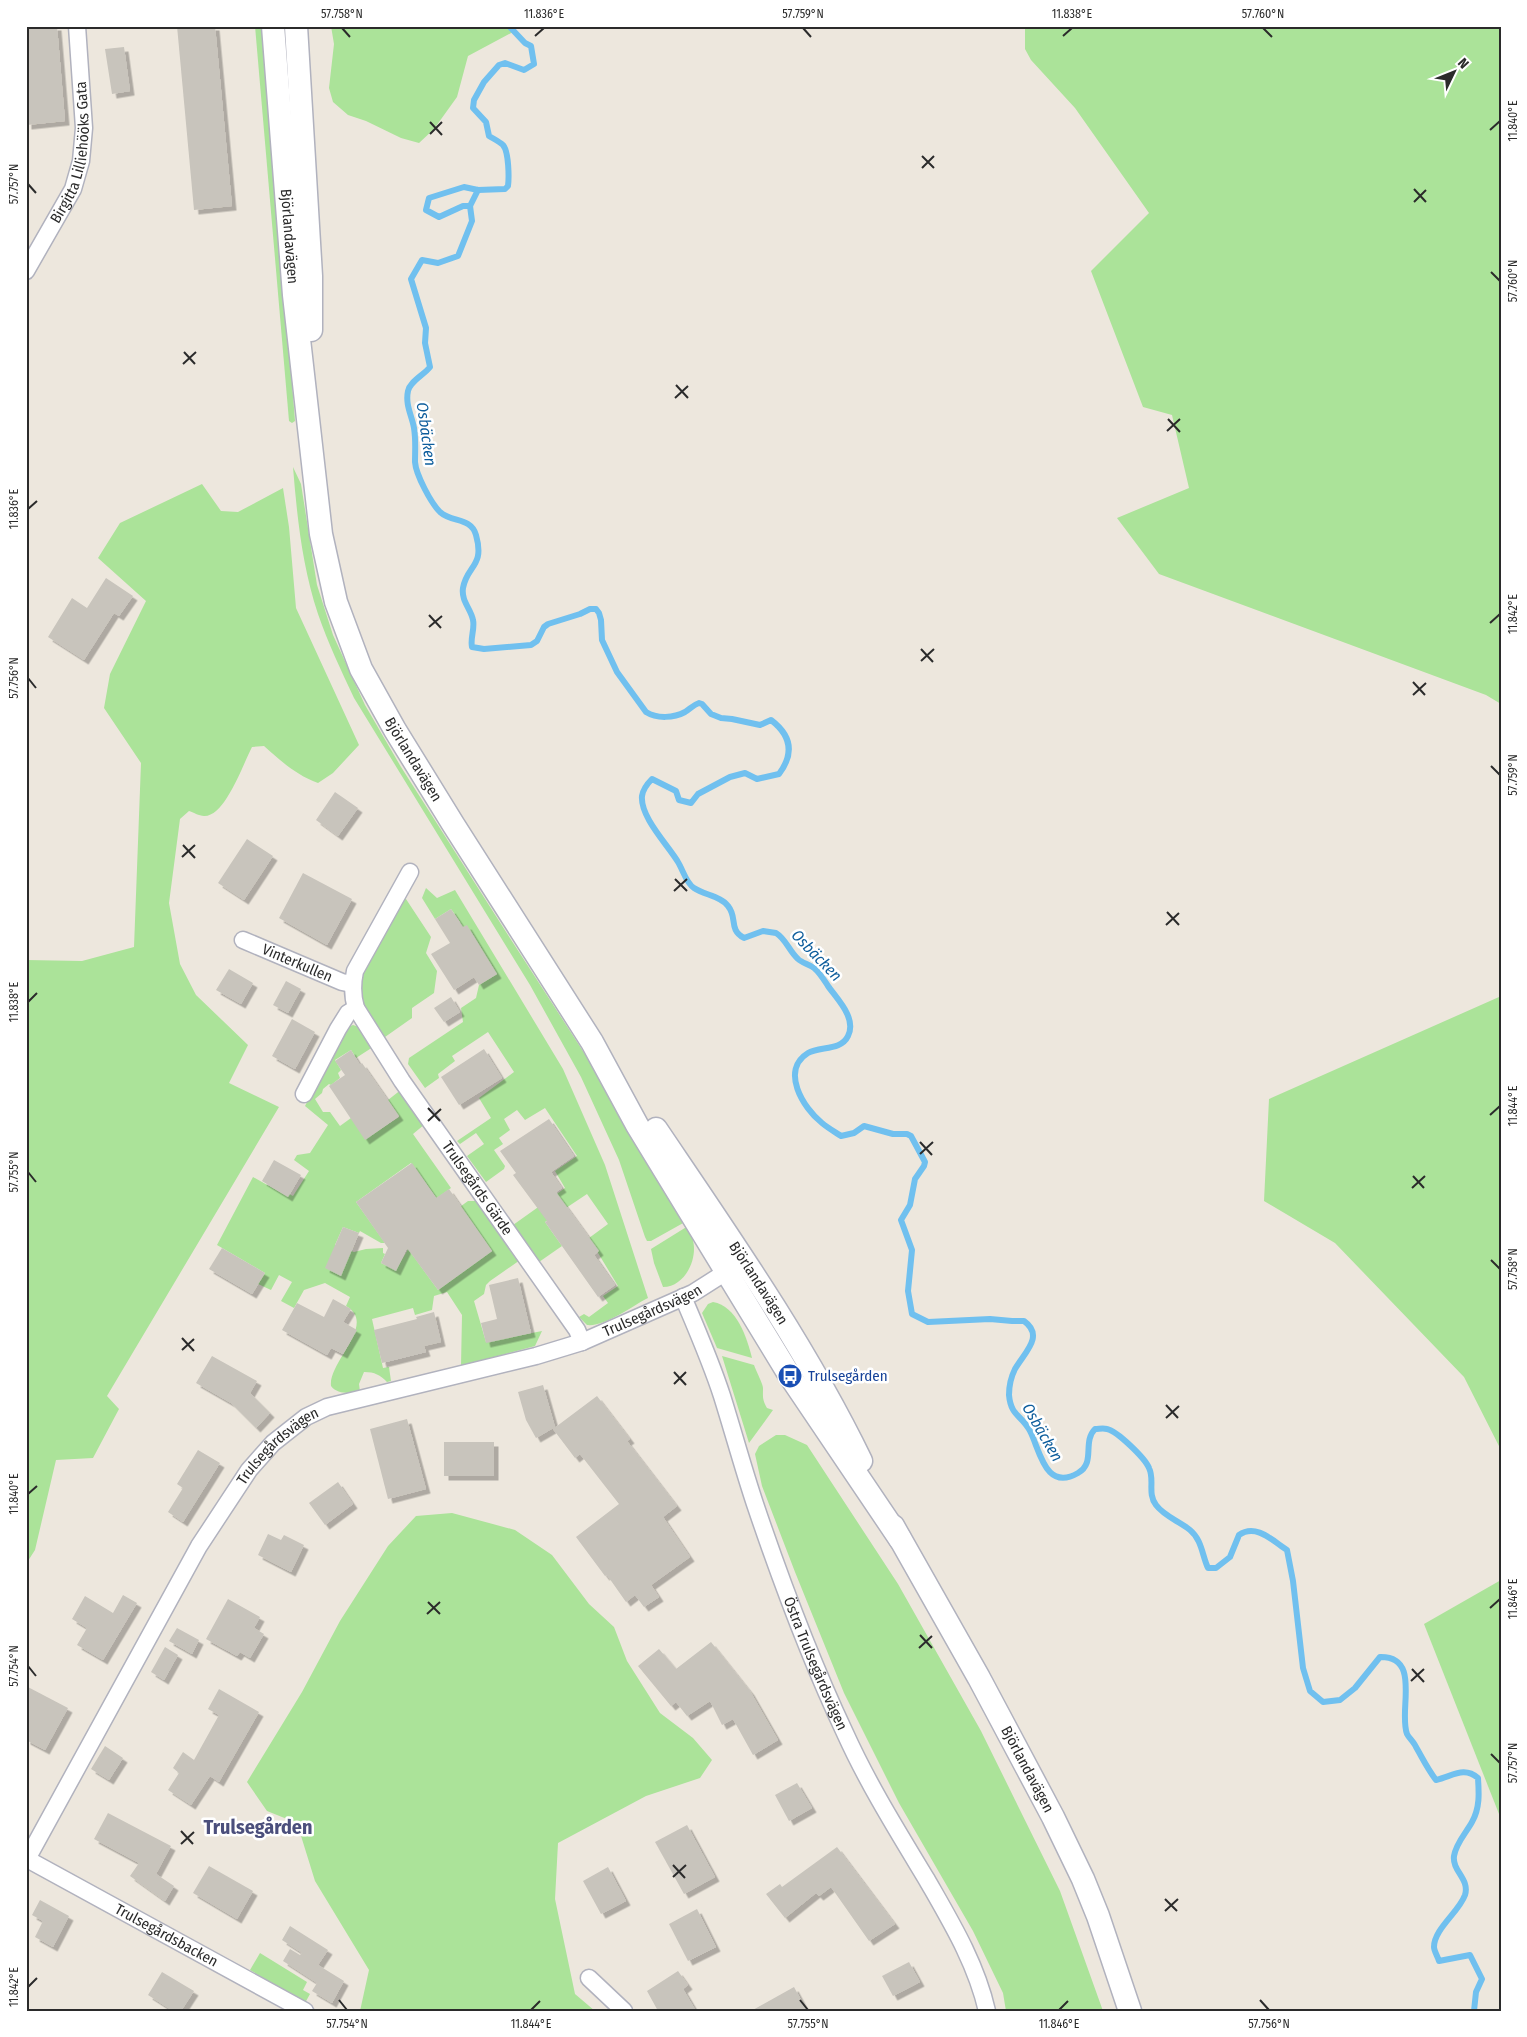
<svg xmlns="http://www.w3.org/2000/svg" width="1527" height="2037" viewBox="0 0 1527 2037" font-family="'Fira Sans Condensed',sans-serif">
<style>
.green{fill:#abe399}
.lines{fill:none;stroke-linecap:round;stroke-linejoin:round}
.stream{stroke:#70c0ef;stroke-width:6}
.building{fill:#c8c4bc;filter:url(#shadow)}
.street-casing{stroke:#b1b2be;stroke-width:19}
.secondary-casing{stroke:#b1b2be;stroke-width:25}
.street{stroke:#fff;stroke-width:16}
.secondary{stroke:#fff;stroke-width:22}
.ticks{fill:none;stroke:#2b2b2b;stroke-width:2}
.labels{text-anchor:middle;stroke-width:5;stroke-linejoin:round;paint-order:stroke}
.street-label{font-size:15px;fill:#2b2b2b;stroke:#fff}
.transit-label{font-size:15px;fill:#164399;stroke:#fff;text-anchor:start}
.water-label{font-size:16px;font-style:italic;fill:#0d5d9c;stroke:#fff}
.district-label{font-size:20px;font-weight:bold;fill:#4b4f7c;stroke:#fff}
.neatline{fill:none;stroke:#2b2b2b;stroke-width:2}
.ticks-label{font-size:12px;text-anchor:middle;fill:#2b2b2b}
</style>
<defs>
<filter id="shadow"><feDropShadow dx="4.5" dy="4.5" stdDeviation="0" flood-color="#0004"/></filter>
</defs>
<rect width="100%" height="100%" fill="#ede7dd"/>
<!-- green -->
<g class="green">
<polygon points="255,26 264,26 295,421 292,423 289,421"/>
<polygon points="331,26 514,26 513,32 468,56 457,97 434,129 419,143 401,138 366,121 348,115 333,102 329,88 334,44"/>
<polygon points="1025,26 1501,26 1501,704 1486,695 1159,574 1117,518 1189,488 1172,415 1143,407 1091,271 1149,213 1075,108 1031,60 1025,49"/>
<path d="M293 467 301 484 317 585 333 635 365 705 401 767 508 935 612 1096 685 1222 651 1241H647L645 1237 619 1160 581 1077 530 985 354 698C341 670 328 643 318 614 302 566 297 516 293 467Z"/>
<path d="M202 484 221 511 238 512 283 488 289 527 296 608 359 745 333 773 318 783C296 775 281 761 264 746L252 747C243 764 225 817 204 816 199 816 193 812 189 811L180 819 169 903 180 964 196 995 248 1045 229 1083 279 1107 107 1396 119 1409 93 1458 56 1460 35 1550 26 1564V960L82 961 134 947 141 763 104 708 110 674 146 601 98 558 120 523Z"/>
<path d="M426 888 437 898 455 890 563 1069 605 1165 648 1298C632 1306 605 1327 587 1325L579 1317 584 1314 589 1317 608 1303 603 1296 618 1286 589 1238 608 1224 587 1194 545 1222 562 1246 539 1262 513 1225 565 1188 555 1171 577 1156 545 1108 525 1120 517 1110 504 1119 510 1130 499 1138 503 1144 494 1150 505 1166 504 1169 486 1182 467 1156 484 1144 476 1133 460 1144 457 1141 491 1118 479 1098 514 1072 488 1032 452 1056 455 1061 438 1074 439 1078 425 1088 408 1064 409 1058 463 1022 461 1008 476 998 479 985 497 974 447 937 460 922 451 909 435 919 422 898Z"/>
<path d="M404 896 431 937 426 953 437 971 434 993 412 1008V1018L385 1037C377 1028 366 1017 362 1005 350 968 386 927 404 896Z"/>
<polygon points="1499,997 1501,998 1501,1450 1464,1377 1335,1243 1264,1201 1269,1099"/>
<path d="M353 1025 359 1027 373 1047 356 1058 351 1050 335 1060 341 1070 338 1073 340 1078 331 1085 329 1084 323 1089 322 1093 315 1099 323 1112H330L340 1126 351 1118 366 1139 399 1117 388 1100 402 1089 425 1124 413 1134 451 1188 437 1198 438 1200 411 1163 356 1202 385 1243H381L360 1231 359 1233 343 1227 335 1245 354 1252 366 1249 383 1248V1253L385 1254 381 1263 396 1270 411 1244V1253L438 1290 492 1251 466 1214 446 1217 468 1201H476L483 1205 523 1258 490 1281 486 1285 484 1294 474 1301 486 1342 542 1331 535 1346 461 1366 462 1315 447 1292 434 1296 432 1310 415 1315 413 1308 372 1319 383 1368 389 1367 391 1381 387 1382C380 1375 375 1372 364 1372L359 1384 360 1392C350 1393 338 1395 331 1386 328 1362 378 1324 346 1306L350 1297 325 1283 304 1290 294 1308 281 1301 292 1282 279 1275 271 1290 258 1284 265 1273 217 1245 253 1177 287 1196 289 1194 293 1196 309 1171 294 1160 297 1155 310 1153 328 1125 305 1106 341 1035 346 1028Z"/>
<path d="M688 1226C691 1233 694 1241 694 1249 694 1266 682 1287 663 1287L654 1263 651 1249Z"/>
<path d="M713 1302C737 1306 747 1338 752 1358L717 1348 702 1313 708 1304Z"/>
<path d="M722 1356 754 1365C756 1371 763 1384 763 1388 763 1397 762 1399 767 1408L773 1410 749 1443Z"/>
<polygon points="776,1435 785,1435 807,1445 898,1584 981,1731 1060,1891 1103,2011 1006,2011 1003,1993 973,1931 899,1803 844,1693 795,1572 762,1486 755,1454 759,1446"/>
<polygon points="452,1513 515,1530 552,1555 589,1604 614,1627 627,1661 660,1713 693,1738 712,1760 700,1778 646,1796 558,1843 555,1899 575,1994 595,2011 360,2011 369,1970 315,1881 297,1823 267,1811 247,1782 302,1692 340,1621 388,1546 416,1516"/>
<polygon points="1501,1580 1501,1819 1424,1624"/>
<polygon points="260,1953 307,1982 303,1990 310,1994 305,2003 250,1970"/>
</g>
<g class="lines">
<!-- stream -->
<g class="stream">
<path d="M509 26 525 43 531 46 534 64 524 70 505 63 499 65 484 82 474 100 473 108 486 122 489 136C494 139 500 142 503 145 509 152 509 178 508 186L505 189 478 190 464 187 429 198 426 210 439 217 463 206H470L472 221 458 256 438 263 422 260 411 279 426 328 425 343 430 367C424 375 410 381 408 391 405 405 412 416 414 428 416 440 415 451 415 462 416 475 431 503 440 512 452 523 471 517 476 535 485 567 467 565 463 588 461 601 471 609 473 620 475 629 470 638 472 647L484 649 531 645 537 641 544 627 548 624 580 614 590 609H596L599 613 601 620 602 640 617 672 646 712C657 719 674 718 685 712 690 709 693 705 699 703L702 704 711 714 721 718 732 719 760 725 771 720C792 736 794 754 779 774L757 779 745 773 730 777 698 794 691 803 679 800 676 791 652 779C647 784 643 789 642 796 640 817 668 845 678 862 683 870 686 883 694 888 704 895 721 896 728 906 738 918 728 929 744 938L763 931 776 933C786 939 789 951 798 959 802 963 809 964 814 968 820 973 824 980 828 986 837 999 857 1018 848 1036 841 1051 820 1046 808 1053 780 1070 803 1108 822 1123 828 1128 835 1132 841 1136L854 1133 864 1126 893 1134H907L911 1136 925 1162 924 1166 915 1179 910 1205 901 1220 912 1250 908 1291 912 1314 928 1322 990 1319 1012 1321H1024C1045 1336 1024 1353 1015 1369 1011 1377 1009 1387 1009 1395 1011 1417 1022 1415 1030 1431 1040 1450 1045 1492 1078 1473 1096 1463 1082 1442 1095 1429 1099 1429 1103 1428 1107 1429 1117 1431 1145 1458 1149 1468 1155 1480 1147 1493 1156 1505 1164 1516 1179 1521 1190 1530 1202 1540 1202 1555 1208 1568H1216L1230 1557 1239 1535C1256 1523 1273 1541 1287 1550L1293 1581 1303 1668 1310 1691 1323 1702 1340 1700 1355 1688 1380 1657C1422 1656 1398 1711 1407 1734 1409 1738 1414 1742 1416 1747 1423 1759 1427 1768 1436 1780 1453 1776 1464 1766 1478 1778 1479 1793 1480 1808 1472 1822 1466 1833 1456 1843 1454 1856 1452 1871 1470 1879 1465 1895 1459 1912 1434 1929 1434 1947 1434 1951 1438 1957 1439 1961L1470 1955 1482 1979 1476 1992 1474 2011"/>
<polyline points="470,206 478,190"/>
</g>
</g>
<!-- building -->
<g class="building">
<polygon points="26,26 57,26 65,121 27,125"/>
<polygon points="177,26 215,26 232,206 194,210"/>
<polygon points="124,47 130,91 112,94 105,49"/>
<polygon points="106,578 133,596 119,616 114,613 84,660 48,637 72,598 87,608"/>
<polygon points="335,792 358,808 338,836 316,820"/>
<polygon points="247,839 273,856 244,900 218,883"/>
<polygon points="303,873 352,899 327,945 279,918"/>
<polygon points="451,909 463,927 467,925 497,974 479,985 474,977 454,990 431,954 450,943 435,919"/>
<polygon points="229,969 253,983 241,1004 216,990"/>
<polygon points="286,981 301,989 288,1013 273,1005"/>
<polygon points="451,997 460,1012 444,1022 434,1008"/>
<polygon points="292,1019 315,1032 295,1069 272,1056"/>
<polygon points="484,1049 502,1078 459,1105 441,1077"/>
<polygon points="351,1050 360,1065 362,1063 399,1116 365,1140 329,1086 345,1075 335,1061"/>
<polygon points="549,1119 574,1156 551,1172 562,1188 556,1192 599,1251 594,1255 615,1285 598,1297 545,1222 547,1221 513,1175 516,1173 500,1151"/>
<polygon points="274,1160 301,1175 288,1197 262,1181"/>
<polygon points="412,1163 436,1198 449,1189 492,1251 438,1290 407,1248 396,1271 381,1263 388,1248 356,1202"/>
<polygon points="343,1227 359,1233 341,1276 325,1268"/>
<polygon points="222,1248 265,1273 252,1294 209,1269"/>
<polygon points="518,1278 531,1333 486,1343 481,1323 497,1319 489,1285"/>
<polygon points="333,1299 351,1309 343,1322 357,1330 343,1354 331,1348 327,1355 282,1330 297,1303 324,1317"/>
<polygon points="434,1312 441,1342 424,1346 426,1352 382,1363 374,1330 417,1319 416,1317"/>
<polygon points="212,1356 257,1381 250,1393 270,1413 256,1428 231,1403 196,1383"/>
<polygon points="543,1385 555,1427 536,1438 526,1420 518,1392"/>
<polygon points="597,1396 630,1439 627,1441 677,1506 663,1517 690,1557 651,1585 659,1597 644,1607 635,1595 626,1602 607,1575 605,1576 576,1537 619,1504 580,1454 575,1458 553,1429"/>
<polygon points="407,1419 426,1489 388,1499 370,1429"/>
<rect x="444" y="1442" width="50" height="34"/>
<polygon points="198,1450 220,1463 183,1522 168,1512 183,1488 177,1484"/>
<polygon points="338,1482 353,1504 325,1525 309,1503"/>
<polygon points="268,1534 281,1540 284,1535 304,1545 291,1572 258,1555"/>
<polygon points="123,1595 137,1603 103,1660 77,1645 87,1628 72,1619 85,1596 113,1613"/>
<polygon points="228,1599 260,1617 254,1628 264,1634 250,1658 240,1652 237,1656 206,1639"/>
<polygon points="177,1628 199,1640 192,1654 169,1641"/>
<polygon points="711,1642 750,1691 778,1740 753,1755 733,1719 722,1725 710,1701 687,1716 676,1702 671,1706 638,1666 659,1649 676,1669"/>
<polygon points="165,1647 178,1655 164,1680 151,1672"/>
<polygon points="26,1686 68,1708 45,1750 26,1740"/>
<polygon points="219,1689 259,1712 219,1782 210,1776 191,1805 168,1790 179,1773 173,1768 183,1752 194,1760 219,1715 208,1709"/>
<polygon points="105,1746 123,1758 109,1780 91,1769"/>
<polygon points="797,1783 812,1808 789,1821 775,1795"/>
<polygon points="108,1813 171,1846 156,1874 174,1886 165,1901 130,1876 139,1863 94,1839"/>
<polygon points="687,1825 715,1877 684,1894 655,1842"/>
<polygon points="837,1847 895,1924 869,1941 831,1887 819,1896 816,1893 785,1918 766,1894 780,1884 782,1887"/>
<polygon points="209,1866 253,1891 237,1919 193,1893"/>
<polygon points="608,1867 626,1901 601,1914 583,1881"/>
<polygon points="40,1900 69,1916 53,1947 35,1937 43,1921 32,1915"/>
<polygon points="697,1909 716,1947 688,1961 669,1924"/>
<polygon points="290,1926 328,1950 318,1965 344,1981 332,2003 312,1991 317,1983 283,1961 290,1949 300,1955 302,1953 282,1940"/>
<polygon points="909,1962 920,1982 893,1996 882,1976"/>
<polygon points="678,1971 688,1985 683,1989 696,2011 658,2011 647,1991"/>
<polygon points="162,1972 194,1991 181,2011 173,2011 148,1995"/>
<polygon points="794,1987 807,2011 751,2011"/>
</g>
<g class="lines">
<defs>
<g id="street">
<path id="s1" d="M26 271 73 189 81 161 84 128 77 26"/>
<path id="s2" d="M410 872 355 971C352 985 352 995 356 1008L402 1081 577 1330 582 1342"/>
<path id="s3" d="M243 940 342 982 352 984"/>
<polyline points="304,1094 338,1029 348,1013 356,1008"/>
<path id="s4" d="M683 1297C697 1330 711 1362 722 1396 733 1431 743 1468 755 1504 781 1581 810 1659 845 1733 868 1784 898 1832 927 1880 951 1922 976 1963 987 2011"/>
<path id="s5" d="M27 1859 305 2011"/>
<path id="s6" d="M26 1861 199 1546 249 1470 273 1443 292 1428 306 1417 327 1407 536 1356 582 1342 693 1293 726 1272"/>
<polyline points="589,1978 624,2011"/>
</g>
<g id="secondary">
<path id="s7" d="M273 26 294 295 321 534 336 602 361 669 395 730 453 824 592 1042 637 1125 790 1376 900 1539"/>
<polyline points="296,26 311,276 311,330"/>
<path id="s8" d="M656 1129C729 1237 804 1344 861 1461"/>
<path id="s9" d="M893 1526 979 1678 1053 1817 1083 1879 1098 1916 1130 2011"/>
</g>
</defs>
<!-- street casing -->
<use href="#street" class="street-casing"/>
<!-- secondary casing -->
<use href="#secondary" class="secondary-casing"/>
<!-- street -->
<use href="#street" class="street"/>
<!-- secondary -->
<use href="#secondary" class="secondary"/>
</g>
<!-- ticks -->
<path class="ticks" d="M342 28 350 37M803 28 811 37M1263 28 1272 37M535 36 544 28M1063 36 1072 28M430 122 442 135M1490 130 1500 121M430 134 442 122M922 156 934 168M922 168 934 156M28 184 36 193M1414 189 1426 202M1414 202 1426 190M1491 272 1500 281M184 352 195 364M183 364 196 352M676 385 688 398M675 398 688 386M1168 419 1180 432M1167 431 1180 419M28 509 37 501M429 615 441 628M1490 623 1500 614M429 627 442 616M921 649 933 662M921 661 934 649M28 678 36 688M1413 682 1425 695M1413 695 1426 683M1491 766 1500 775M183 845 195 858M182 857 195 845M675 879 687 891M674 891 687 879M1167 912 1179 925M1166 925 1179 913M28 1002 37 993M428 1108 440 1121M1490 1115 1500 1106M428 1121 441 1109M920 1142 932 1155M920 1154 933 1142M28 1172 36 1182M1413 1176 1424 1188M1412 1188 1425 1176M1491 1260 1500 1269M182 1338 194 1351M182 1350 194 1339M674 1372 686 1385M674 1384 686 1372M1166 1405 1178 1418M1166 1418 1179 1406M28 1494 37 1486M428 1602 440 1614M1490 1608 1500 1599M427 1614 440 1602M920 1635 932 1648M919 1648 932 1636M28 1666 36 1676M1412 1669 1424 1682M1411 1681 1424 1669M1491 1754 1500 1763M181 1831 193 1844M181 1844 194 1832M673 1865 685 1878M673 1877 686 1865M1165 1899 1177 1911M1165 1911 1178 1899M28 1987 37 1978M339 2000 347 2010M800 2000 808 2010M1260 2000 1269 2010M531 2010 540 2001M1059 2010 1068 2001"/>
<!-- icons -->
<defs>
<symbol id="bus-disc" viewBox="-11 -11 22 22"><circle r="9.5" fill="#1a4fb4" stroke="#fff"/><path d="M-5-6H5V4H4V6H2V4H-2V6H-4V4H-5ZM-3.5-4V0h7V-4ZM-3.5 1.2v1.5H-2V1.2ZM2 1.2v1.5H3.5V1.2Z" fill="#fff"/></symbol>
</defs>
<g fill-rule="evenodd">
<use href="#bus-disc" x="776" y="1362" width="28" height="28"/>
</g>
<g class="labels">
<!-- street labels -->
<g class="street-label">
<text dy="5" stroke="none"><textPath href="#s1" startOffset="130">Birgitta Lilliehööks Gata</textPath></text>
<text dy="5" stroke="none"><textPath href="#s7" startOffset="211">Björlandavägen</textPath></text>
<text dy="5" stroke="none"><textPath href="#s7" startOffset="756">Björlandavägen</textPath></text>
<text dy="5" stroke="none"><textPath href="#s3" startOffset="59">Vinterkullen</textPath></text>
<text dy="5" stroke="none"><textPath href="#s2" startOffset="368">Trulsegårds Gärde</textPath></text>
<text dy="5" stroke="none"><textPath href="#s8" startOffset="185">Björlandavägen</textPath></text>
<text dy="5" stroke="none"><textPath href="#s6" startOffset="892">Trulsegårdsvägen</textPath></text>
<text dy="5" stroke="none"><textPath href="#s6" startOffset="488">Trulsegårdsvägen</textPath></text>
<text dy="5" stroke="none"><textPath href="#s4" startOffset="390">Östra Trulsegårdsvägen</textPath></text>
<text dy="5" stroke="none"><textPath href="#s9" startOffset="278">Björlandavägen</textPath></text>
<text dy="5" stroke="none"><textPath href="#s5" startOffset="159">Trulsegårdsbacken</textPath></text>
</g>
<!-- transit labels -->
<g class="transit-label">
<text x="808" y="1381">Trulsegården</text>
</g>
<!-- water labels -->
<g class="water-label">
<text transform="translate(427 434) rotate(82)" y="6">Osbäcken</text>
<text transform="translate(817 955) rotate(46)" y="6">Osbäcken</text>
<text transform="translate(1043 1432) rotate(60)" y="6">Osbäcken</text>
</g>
<!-- district labels -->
<g class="district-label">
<text x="258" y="1834">Trulsegården</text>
</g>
</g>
<!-- border -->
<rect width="1527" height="2037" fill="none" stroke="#ffffff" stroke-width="55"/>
<!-- north arrow -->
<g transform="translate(1454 72) rotate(47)" stroke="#ffffff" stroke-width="4" paint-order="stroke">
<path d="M0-4L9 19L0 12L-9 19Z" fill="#2b2b2b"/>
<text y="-8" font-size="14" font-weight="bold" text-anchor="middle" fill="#2b2b2b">N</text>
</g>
<rect x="28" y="28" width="1472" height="1982" class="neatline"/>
<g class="ticks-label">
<text x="342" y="18">57.758°N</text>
<text x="544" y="18">11.836°E</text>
<text x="803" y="18">57.759°N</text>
<text x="1072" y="18">11.838°E</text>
<text x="1263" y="18">57.760°N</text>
<text transform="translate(1513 121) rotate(-90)" y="4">11.840°E</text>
<text transform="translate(14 184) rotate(-90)" y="4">57.757°N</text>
<text transform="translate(1513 281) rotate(-90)" y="4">57.760°N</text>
<text transform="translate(14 509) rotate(-90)" y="4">11.836°E</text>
<text transform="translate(1513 614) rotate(-90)" y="4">11.842°E</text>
<text transform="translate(14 678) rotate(-90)" y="4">57.756°N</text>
<text transform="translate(1513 775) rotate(-90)" y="4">57.759°N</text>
<text transform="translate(14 1002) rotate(-90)" y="4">11.838°E</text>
<text transform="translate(1513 1106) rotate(-90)" y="4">11.844°E</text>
<text transform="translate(14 1172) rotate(-90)" y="4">57.755°N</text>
<text transform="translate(1513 1269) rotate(-90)" y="4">57.758°N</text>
<text transform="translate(14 1494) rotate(-90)" y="4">11.840°E</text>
<text transform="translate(1513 1599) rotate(-90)" y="4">11.846°E</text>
<text transform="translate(14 1666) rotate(-90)" y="4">57.754°N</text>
<text transform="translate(1513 1763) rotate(-90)" y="4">57.757°N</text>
<text transform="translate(14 1987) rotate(-90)" y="4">11.842°E</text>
<text x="347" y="2028">57.754°N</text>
<text x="531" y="2028">11.844°E</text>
<text x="808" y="2028">57.755°N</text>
<text x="1059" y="2028">11.846°E</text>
<text x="1269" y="2028">57.756°N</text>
</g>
</svg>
